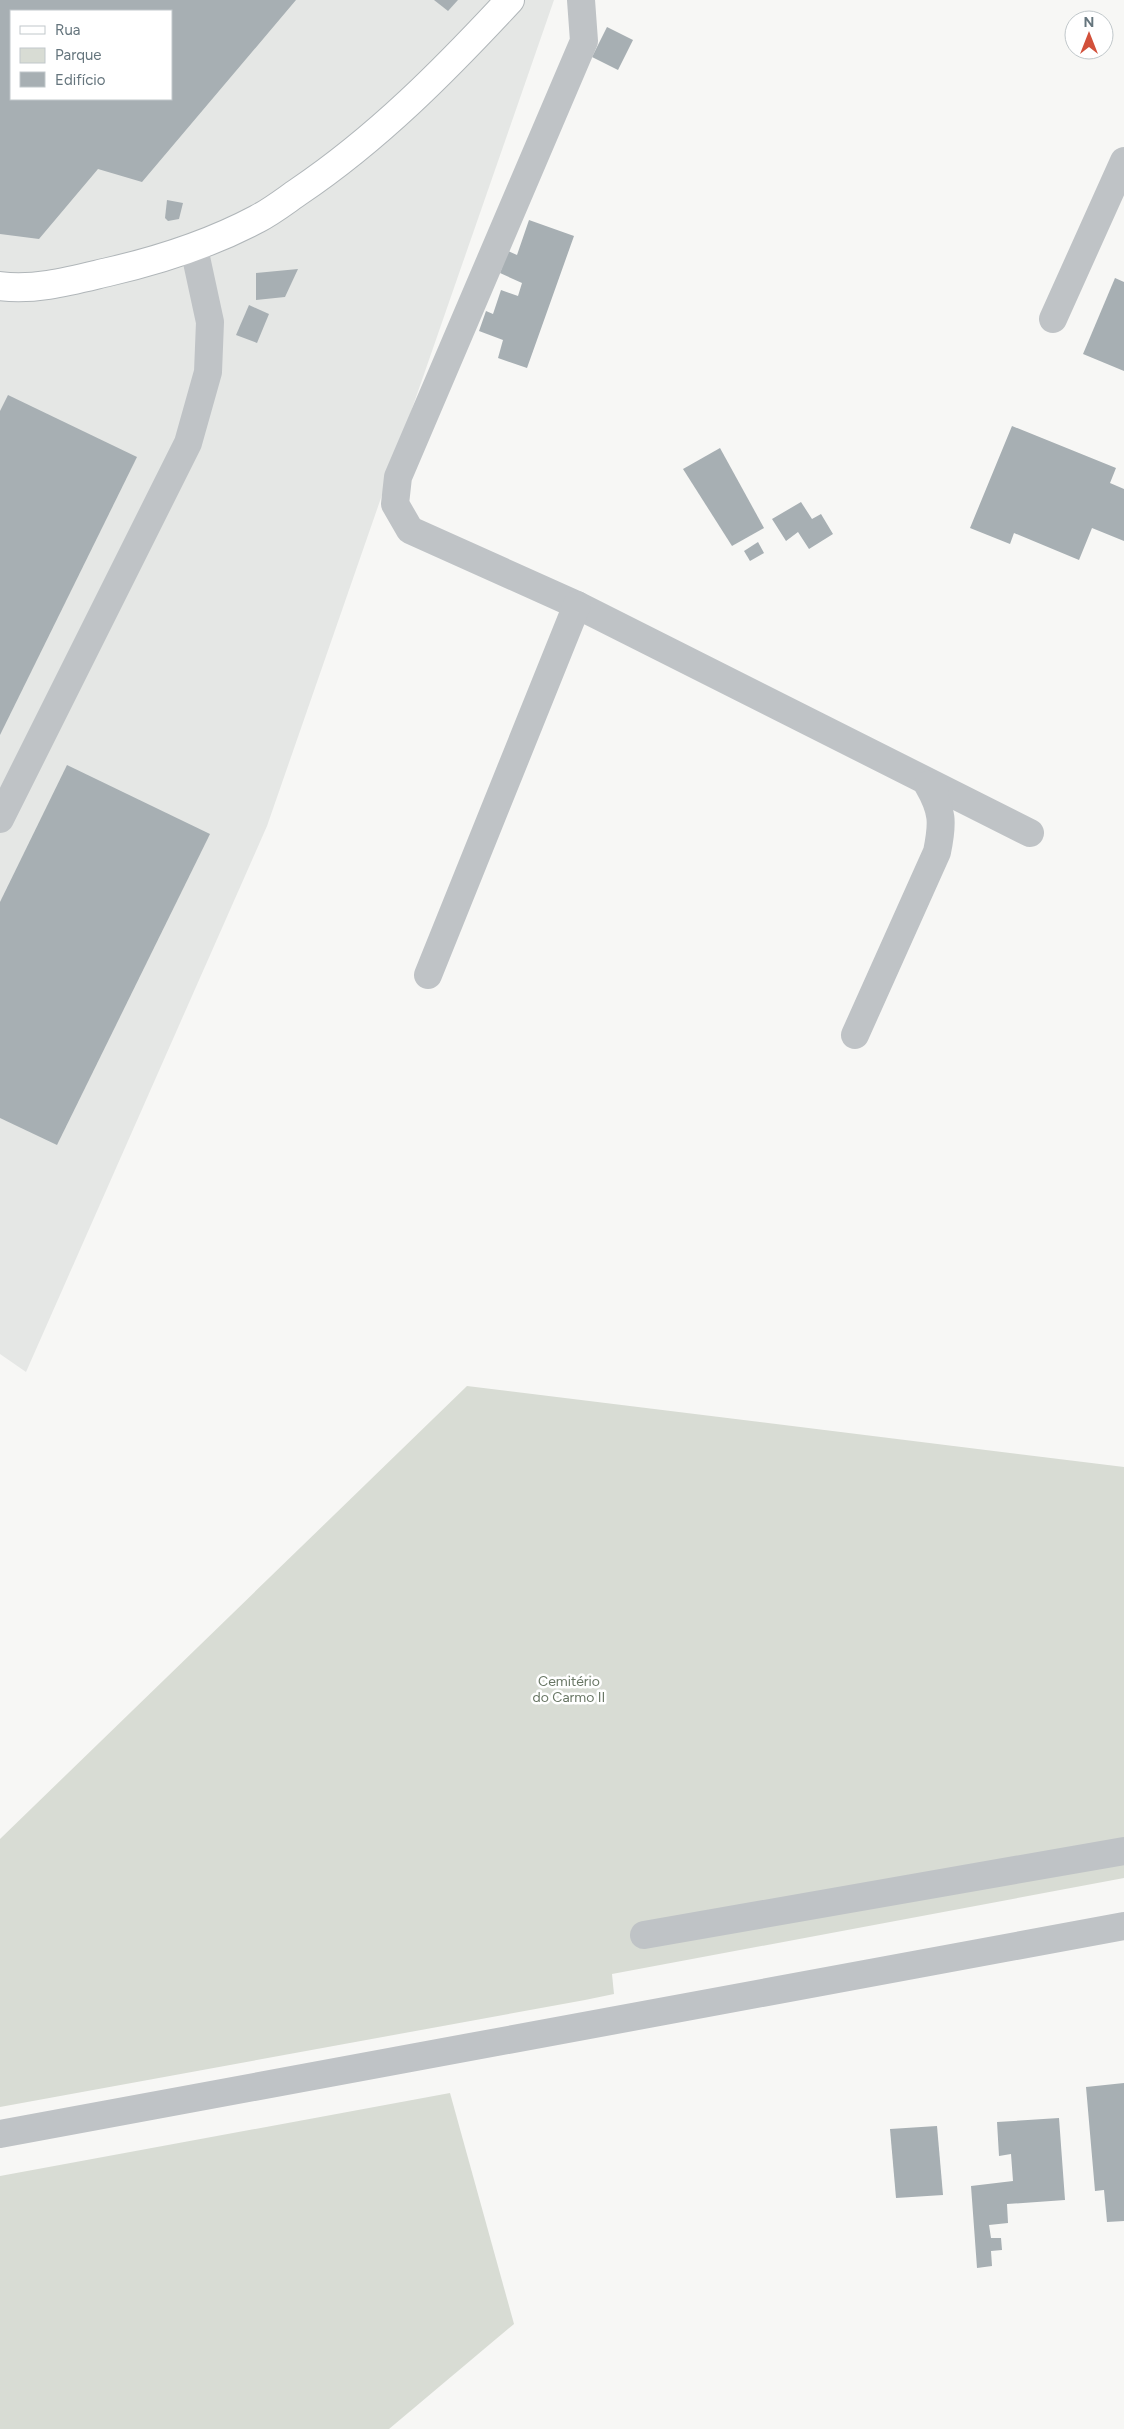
<svg xmlns="http://www.w3.org/2000/svg" width="1124" height="2429" viewBox="0 0 1124 2429" font-family="Figtree,sans-serif">
<style>
.built{fill:#e5e7e5;fill-rule:evenodd}
.green{fill:#d8dcd4}
.building{fill:#a7afb3;fill-rule:evenodd}
.lines{fill:none;stroke-linecap:round;stroke-linejoin:round}
.major-casing{stroke:#b0b6b9;stroke-width:30}
.minor{stroke:#bfc3c6;stroke-width:28}
.major{stroke:#fff;stroke-width:28}
.labels{text-anchor:middle;stroke-width:5;stroke-linejoin:round;paint-order:stroke}
.park-label{font-size:14px;fill:#687664;stroke:#fff}
</style>
<rect width="100%" height="100%" fill="#f7f7f5"/>
<!-- built -->
<path class="built" d="M0 0H554L267 826 26 1372 0 1354ZM11 11H171V99H11Z"/>
<!-- green -->
<g class="green">
<polygon points="467,1386 1124,1467 1124,1878 612,1974 614,1994 585,2000 0,2107 0,1839"/>
<polygon points="450,2093 514,2324 389,2429 0,2429 0,2176"/>
</g>
<!-- building -->
<g class="building">
<path d="M0 0H296L142 182 98 169 39 239 0 234ZM11 11H171V99H11Z"/>
<polygon points="434,0 458,0 448,11"/>
<polygon points="607,27 633,40 618,70 592,57"/>
<polygon points="167,200 183,203 179,219 168,221 165,218"/>
<polygon points="529,220 574,236 527,368 498,358 503,340 479,331 486,311 493,314 501,290 518,296 522,283 500,273 508,251 517,255"/>
<polygon points="298,269 285,297 256,300 256,273"/>
<polygon points="1115,278 1124,282 1124,371 1083,354"/>
<polygon points="249,305 269,314 257,343 236,335"/>
<polygon points="8,395 137,457 0,735 0,411"/>
<polygon points="1012,426 1116,468 1110,483 1124,489 1124,541 1092,528 1079,560 1014,533 1010,544 970,528"/>
<polygon points="720,448 764,528 732,546 683,469"/>
<polygon points="801,502 812,519 821,514 833,534 809,549 798,532 786,541 772,519"/>
<polygon points="758,542 764,553 750,561 744,551"/>
<polygon points="67,765 210,834 57,1145 0,1118 0,902"/>
<polygon points="1124,2083 1124,2221 1107,2222 1104,2190 1095,2191 1086,2087"/>
<polygon points="1059,2118 1065,2200 1007,2204 1008,2223 989,2225 991,2238 1001,2238 1002,2250 991,2251 992,2266 977,2268 971,2186 1013,2181 1011,2154 999,2156 997,2122"/>
<polygon points="937,2126 943,2195 896,2198 890,2129"/>
</g>
<g class="lines">
<defs>
<path id="major" d="M0 286C35 291 74 280 108 272 160 260 210 244 257 219 271 212 285 201 298 192 378 138 445 70 510 0"/>
</defs>
<!-- major casing -->
<use href="#major" class="major-casing"/>
<!-- minor -->
<g class="minor">
<polyline points="581,0 584,41 398,477 395,504 410,530 577,605 1030,833"/>
<polyline points="1053,319 1124,161"/>
<polyline points="0,819 188,443 208,372 210,322 194,248"/>
<polyline points="428,975 577,605"/>
<path d="M855 1035 937 852C943 823 943 811 928 785L935 789"/>
<polyline points="644,1935 1124,1851"/>
<polyline points="0,2134 1124,1926"/>
</g>
<!-- major -->
<use href="#major" class="major"/>
</g>
<g class="labels">
<!-- park labels -->
<g class="park-label">
<text x="569" y="1686">Cemitério<tspan x="569" dy="16">do Carmo II</tspan></text>
</g>
</g>
<!-- legend -->
<rect x="10" y="10" width="162" height="90" fill="#ffffff" stroke="#c1c8cb"/>
<rect x="20" y="26" width="25" height="8" fill="#ffffff" stroke="#c1c8cb"/>
<text x="55" y="35" font-size="15" fill="#65757d">Rua</text>
<rect x="20" y="48" width="25" height="15" fill="#d8dcd4" stroke="#c1c8cb"/>
<text x="55" y="60" font-size="15" fill="#65757d">Parque</text>
<rect x="20" y="72" width="25" height="15" fill="#a7afb3" stroke="#c1c8cb"/>
<text x="55" y="85" font-size="15" fill="#65757d">Edifício</text>
<!-- north arrow -->
<g transform="translate(1089 35)"><circle r="24" fill="#ffffff" stroke="#c1c8cb"/>
<path d="M0-4L9 19L0 12L-9 19Z" fill="#d2503a"/>
<text y="-8" font-size="14" font-weight="bold" text-anchor="middle" fill="#65757d">N</text>
</g>
</svg>
